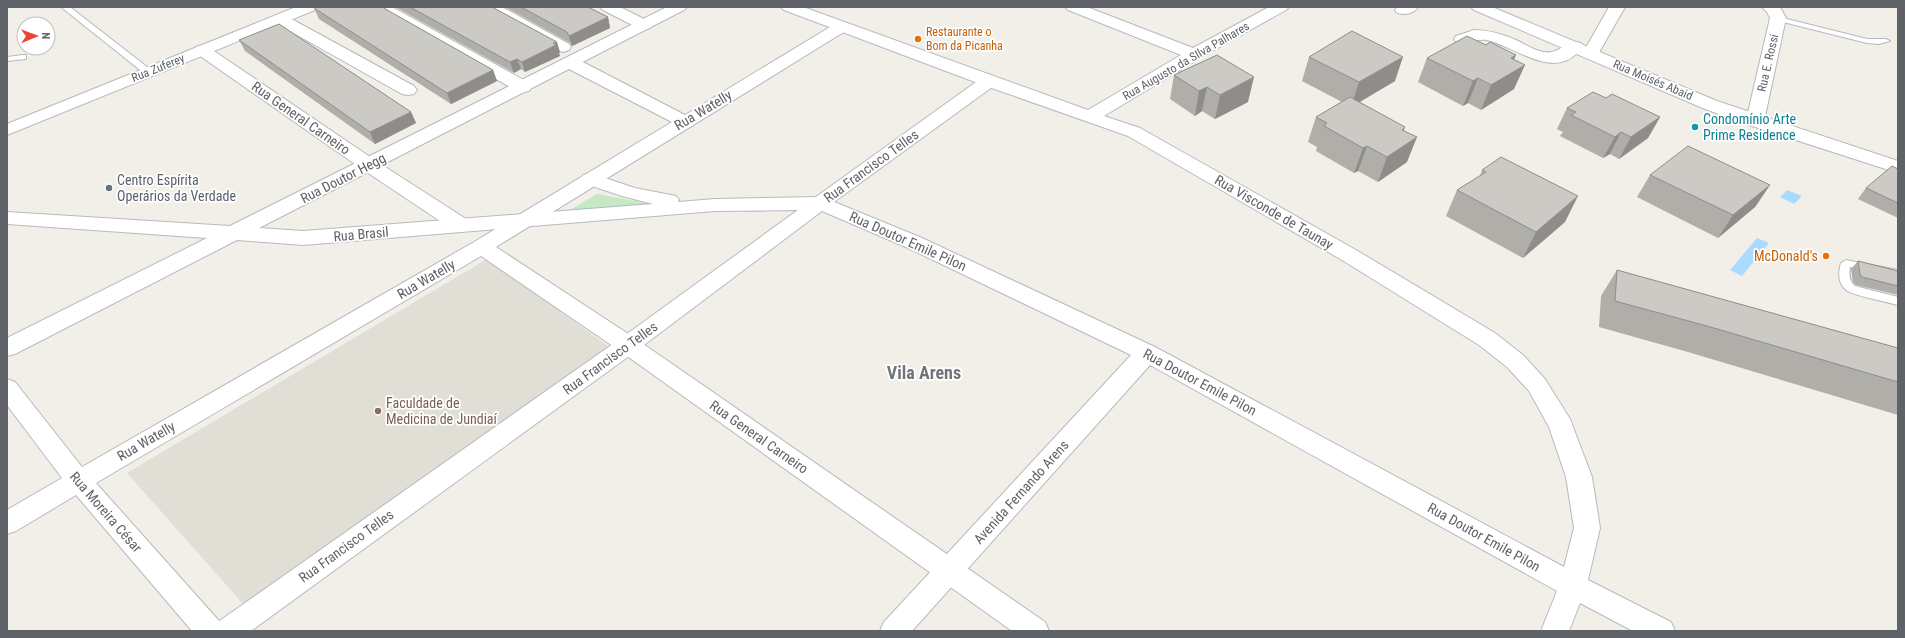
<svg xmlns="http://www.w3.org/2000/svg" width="1905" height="638" viewBox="0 0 1905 638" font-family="'Roboto Condensed',sans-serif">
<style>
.education{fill:#e1ded6}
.green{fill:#c5e8c5}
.water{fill:#aadaff}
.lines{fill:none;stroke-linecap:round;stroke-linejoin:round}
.lane-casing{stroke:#b5b8bc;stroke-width:2}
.street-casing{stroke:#b5b8bc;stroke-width:2}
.secondary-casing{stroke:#b6babf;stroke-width:2}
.lane{fill:#fff;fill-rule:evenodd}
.street{fill:#fff;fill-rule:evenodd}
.secondary{fill:#fff;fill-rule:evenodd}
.wall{fill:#afaea9}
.shaded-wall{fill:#8f8d8a}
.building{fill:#cccac5;stroke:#8f8d8a}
.food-dot{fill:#e8710a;stroke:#fff;stroke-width:1.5}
.culture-dot{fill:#0f9aa8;stroke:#fff;stroke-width:1.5}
.worship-dot{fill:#6b7280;stroke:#fff;stroke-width:1.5}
.education-dot{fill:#8d6e63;stroke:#fff;stroke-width:1.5}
.labels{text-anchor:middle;stroke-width:3.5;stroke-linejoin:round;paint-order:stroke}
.far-food-label{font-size:12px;fill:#c56008;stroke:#fff;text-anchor:start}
.far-street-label{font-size:12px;fill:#5f6368;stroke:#fff}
.street-label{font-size:14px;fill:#5f6368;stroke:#fff}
.culture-label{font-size:14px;fill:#0d838f;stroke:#fff;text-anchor:start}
.worship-label{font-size:14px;fill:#5b616d;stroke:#fff;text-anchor:start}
.food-label{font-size:14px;fill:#c56008;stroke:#fff;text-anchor:end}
.education-label{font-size:14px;fill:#785e54;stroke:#fff;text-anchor:start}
.district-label{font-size:18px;font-weight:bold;fill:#70757a;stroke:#fff}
</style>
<rect width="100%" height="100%" fill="#f1efe8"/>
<!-- education -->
<polygon class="education" points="487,259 612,349 245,606 127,473"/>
<!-- green -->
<polygon class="green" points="597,194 656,205 563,214"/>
<!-- water -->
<g class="water">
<polygon points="1787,190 1802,196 1794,204 1780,197"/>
<polygon points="1757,238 1769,243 1742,276 1730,270"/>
</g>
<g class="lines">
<defs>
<g id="lane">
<polygon points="61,7 70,7 151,70 151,74 145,74"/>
<polygon points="1775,16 1867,39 1886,39 1890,41 1879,44 1867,43 1775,20"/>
<polygon points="23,55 26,55 26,59 7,61 7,57"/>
<path d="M1846 260 1898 270V278L1850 267C1849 274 1849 281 1855 286L1898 297V305C1888 302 1851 295 1846 290 1838 283 1838 273 1841 263Z"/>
</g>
<g id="street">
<polygon points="373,7 392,7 529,83 532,87 529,91 523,92 517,91 376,10"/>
<polygon points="482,7 502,7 569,44 571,47 569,50 563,52 557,50 485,10"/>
<polygon points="600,7 620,7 650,22 652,25 650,28 644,30 638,28 603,10"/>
<path d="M1397 7H1418C1413 14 1405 15 1397 13L1395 10Z"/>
<polygon points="1609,7 1625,7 1597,56 1591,58 1585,56 1583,53"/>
<polygon points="1762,7 1780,7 1786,18 1764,121 1761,125 1755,126 1749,125 1746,121 1770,18 1767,12"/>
<polygon points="280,14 286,16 414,86 417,90 414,94 408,95 402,94 274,22 272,19 274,16"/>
<polygon points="841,22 847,24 849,27 847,30 496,247 636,339 1045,622 1049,631 1012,631 620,351 481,256 96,483 220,622 224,631 192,631 76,495 16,531 7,534 7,510 62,478 7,405 7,379 15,382 82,467 474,242 672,122 565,67 563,63 565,59 571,58 577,59 685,115 835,24"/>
<path d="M1474 30C1489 30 1502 34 1516 40 1525 44 1534 51 1544 52 1561 55 1565 39 1581 43L1583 46C1557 84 1517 47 1487 40 1476 38 1467 45 1456 42L1454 39 1456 36Z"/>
<polygon points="202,45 208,47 376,161 466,219 469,224 466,229 459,230 452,229 362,169 196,53 194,50 196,47"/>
<polygon points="989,76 995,77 998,81 995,85 827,207 820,209 813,207 810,203 813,199 983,77"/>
</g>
<g id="secondary">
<polygon points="296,7 318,7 315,10 7,135 7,124"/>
<polygon points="667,7 687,7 684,10 259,228 303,231 653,204 622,196 583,183 580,179 583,175 590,173 635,188 676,196 679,200 678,202 715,199 820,197 827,199 922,238 1155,347 1564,567 1574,528 1566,477 1549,427 1529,391 1507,367 1479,345 1342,260 1128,136 983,85 784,10 781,7 803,7 1088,110 1181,55 1068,10 1065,7 1087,7 1193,48 1269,7 1289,7 1286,10 1200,58 1104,116 1140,128 1356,250 1495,333 1523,355 1545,379 1570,419 1592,477 1600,528 1588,580 1671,622 1675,631 1633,631 1580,603 1569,631 1541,631 1557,591 1150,365 912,631 880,631 884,622 1131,355 908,248 822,211 636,351 251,631 214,631 218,622 620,339 798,210 715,211 303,245 237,240 15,354 7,356 7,338 207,238 7,224 7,212 230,226"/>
<polygon points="1471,7 1492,7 1717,101 1898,161 1898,173 1749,125 1705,109 1474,10"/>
</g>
</defs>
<!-- lane casing -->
<use href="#lane" class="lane-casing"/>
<!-- street casing -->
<use href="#street" class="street-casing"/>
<!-- secondary casing -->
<use href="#secondary" class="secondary-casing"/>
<!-- lane -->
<use href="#lane" class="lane"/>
<!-- street -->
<use href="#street" class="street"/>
<!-- secondary -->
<use href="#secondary" class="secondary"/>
</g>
<!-- wall -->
<g class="wall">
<polygon points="395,7 492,7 560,52 559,53 560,56 525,72 521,69 514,73"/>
<polygon points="505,7 588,7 608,17 610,28 572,46 570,43"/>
<polygon points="314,8 493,70 497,81 451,104 319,19"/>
<polygon points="239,40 411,112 416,123 375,144 245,51"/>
<polygon points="1309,57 1395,81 1360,102 1403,130 1407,162 1378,182 1358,171 1354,173 1316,151 1317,147 1308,142 1316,117 1342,102 1302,81"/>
<polygon points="1427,58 1514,59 1514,89 1481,110 1468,103 1463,106 1418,82"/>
<polygon points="1174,75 1248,102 1215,119 1202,111 1195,116 1170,99"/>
<polygon points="1606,98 1660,117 1648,138 1619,159 1610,154 1603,158 1560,136 1563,132 1557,129 1567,108"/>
<polygon points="1898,169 1898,218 1858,199 1866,188"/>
<polygon points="1482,170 1565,222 1523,258 1446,216 1457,190 1480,176"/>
<polygon points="1650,175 1770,185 1755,207 1718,238 1637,197"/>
<polygon points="1858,261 1898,271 1898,295 1856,285 1853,282 1851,269"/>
<polygon points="1617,270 1898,348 1898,415 1688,352 1599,327 1601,296"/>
</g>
<!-- shaded-wall -->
<g class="shaded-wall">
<polygon points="608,17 610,28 572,46 569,36"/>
<polygon points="557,42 560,52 559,53 560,56 525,72 522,62"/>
<polygon points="1516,55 1507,75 1525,65 1514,89 1481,110 1491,85 1511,58"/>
<polygon points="1403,57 1395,81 1351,107 1359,82"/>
<polygon points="517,59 521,69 514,73 510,62"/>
<polygon points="493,70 497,81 451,104 447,93"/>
<polygon points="1254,77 1248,102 1215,119 1220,95"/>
<polygon points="1478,78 1468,103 1463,106 1473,81"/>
<polygon points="1207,87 1202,111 1195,116 1199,91"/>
<polygon points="411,112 416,123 375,144 370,132"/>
<polygon points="1660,117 1648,138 1619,159 1631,137"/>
<polygon points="1405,127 1396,151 1417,137 1407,162 1378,182 1387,157 1402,130"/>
<polygon points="1621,132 1610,154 1603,158 1615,137"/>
<polygon points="1367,146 1358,171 1354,173 1363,148"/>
<polygon points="1770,185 1755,207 1718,238 1733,215"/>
<polygon points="1578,196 1565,222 1523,258 1536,232"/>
</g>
<!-- building -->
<g class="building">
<polygon points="318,7 382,7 493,70 447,93 314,8"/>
<polygon points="410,7 492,7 557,42 553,43 556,45 522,62 517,59 510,62"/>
<polygon points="521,7 588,7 608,17 569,36 567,32"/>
<polygon points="279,24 411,112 370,132 239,40"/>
<polygon points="1352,31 1403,57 1359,82 1309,57"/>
<polygon points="1467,36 1486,45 1490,42 1516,55 1511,58 1525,65 1491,85 1478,78 1473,81 1427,58"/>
<polygon points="1217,55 1254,77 1220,95 1207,87 1199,91 1174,75"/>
<polygon points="1593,92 1606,98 1612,94 1660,117 1631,137 1621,132 1615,137 1571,115 1576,112 1567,108"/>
<polygon points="1350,97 1405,127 1402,130 1417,137 1387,157 1367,146 1363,148 1324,126 1327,123 1316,117"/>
<polygon points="1688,146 1770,185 1733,215 1650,175"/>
<polygon points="1501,157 1578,196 1536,232 1457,190 1486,172 1482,170"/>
<polygon points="1892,166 1898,169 1898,203 1866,188"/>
<polygon points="1858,261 1898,271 1898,286 1862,277 1860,274"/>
<polygon points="1617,270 1898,348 1898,382 1707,326 1615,301"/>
</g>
<!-- markers -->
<g class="food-dot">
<circle cx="918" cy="39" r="4"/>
<circle cx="1826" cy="256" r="4"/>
</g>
<circle class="culture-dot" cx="1695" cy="127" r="4"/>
<circle class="worship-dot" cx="109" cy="188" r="4"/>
<circle class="education-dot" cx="378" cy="411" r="4"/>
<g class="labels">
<!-- far-food labels -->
<g class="far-food-label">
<text x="926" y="36">Restaurante o<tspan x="926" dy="14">Bom da Picanha</tspan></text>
</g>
<!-- far-street labels -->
<g class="far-street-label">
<text transform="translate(1186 61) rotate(-30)" y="4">Rua Augusto da SIlva Palhares</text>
<text transform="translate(1768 63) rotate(-77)" y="4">Rua E. Rossi</text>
<text transform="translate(158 68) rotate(-22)" y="4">Rua Zuferey</text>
<text transform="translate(1653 80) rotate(23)" y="4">Rua Moisés Abaid</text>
</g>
<!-- street labels -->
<g class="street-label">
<text transform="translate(703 110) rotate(-31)" y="5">Rua Watelly</text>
<text transform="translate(301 118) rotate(35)" y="5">Rua General Carneiro</text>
<text transform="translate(871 166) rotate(-36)" y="5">Rua Francisco Telles</text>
<text transform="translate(343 178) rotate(-27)" y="5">Rua Doutor Hegg</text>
<text transform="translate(1274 212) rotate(30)" y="5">Rua Visconde de Taunay</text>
<text transform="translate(361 234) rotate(-5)" y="5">Rua Brasil</text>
<text transform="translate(908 241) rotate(24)" y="5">Rua Doutor Emile Pilon</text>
<text transform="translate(426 279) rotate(-30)" y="5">Rua Watelly</text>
<text transform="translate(610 358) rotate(-36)" y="5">Rua Francisco Telles</text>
<text transform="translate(1200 382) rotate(28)" y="5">Rua Doutor Emile Pilon</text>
<text transform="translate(759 437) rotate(35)" y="5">Rua General Carneiro</text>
<text transform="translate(146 441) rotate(-30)" y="5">Rua Watelly</text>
<text transform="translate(1021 492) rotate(-48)" y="5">Avenida Fernando Arens</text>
<text transform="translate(106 512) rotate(49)" y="5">Rua Moreira César</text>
<text transform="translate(1484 537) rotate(29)" y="5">Rua Doutor Emile Pilon</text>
<text transform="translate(346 546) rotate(-36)" y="5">Rua Francisco Telles</text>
</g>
<!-- culture labels -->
<g class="culture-label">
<text x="1703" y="124">Condomínio Arte<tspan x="1703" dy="16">Prime Residence</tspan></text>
</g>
<!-- worship labels -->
<g class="worship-label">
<text x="117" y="185">Centro Espírita<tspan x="117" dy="16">Operários da Verdade</tspan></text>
</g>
<!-- food labels -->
<g class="food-label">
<text x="1818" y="261">McDonald's</text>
</g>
<!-- education labels -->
<g class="education-label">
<text x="386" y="408">Faculdade de<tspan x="386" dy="16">Medicina de Jundiaí</tspan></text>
</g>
<!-- district labels -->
<g class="district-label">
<text x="924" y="379">Vila Arens</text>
</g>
</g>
<!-- border -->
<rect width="1905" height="638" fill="none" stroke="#5f6368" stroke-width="16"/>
<!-- north arrow -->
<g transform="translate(36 36) rotate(89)"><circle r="19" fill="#ffffff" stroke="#bfc1c3"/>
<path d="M0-3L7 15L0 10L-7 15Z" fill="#ea4335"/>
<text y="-6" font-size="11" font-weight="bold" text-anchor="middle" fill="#5f6368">N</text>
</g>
</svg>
